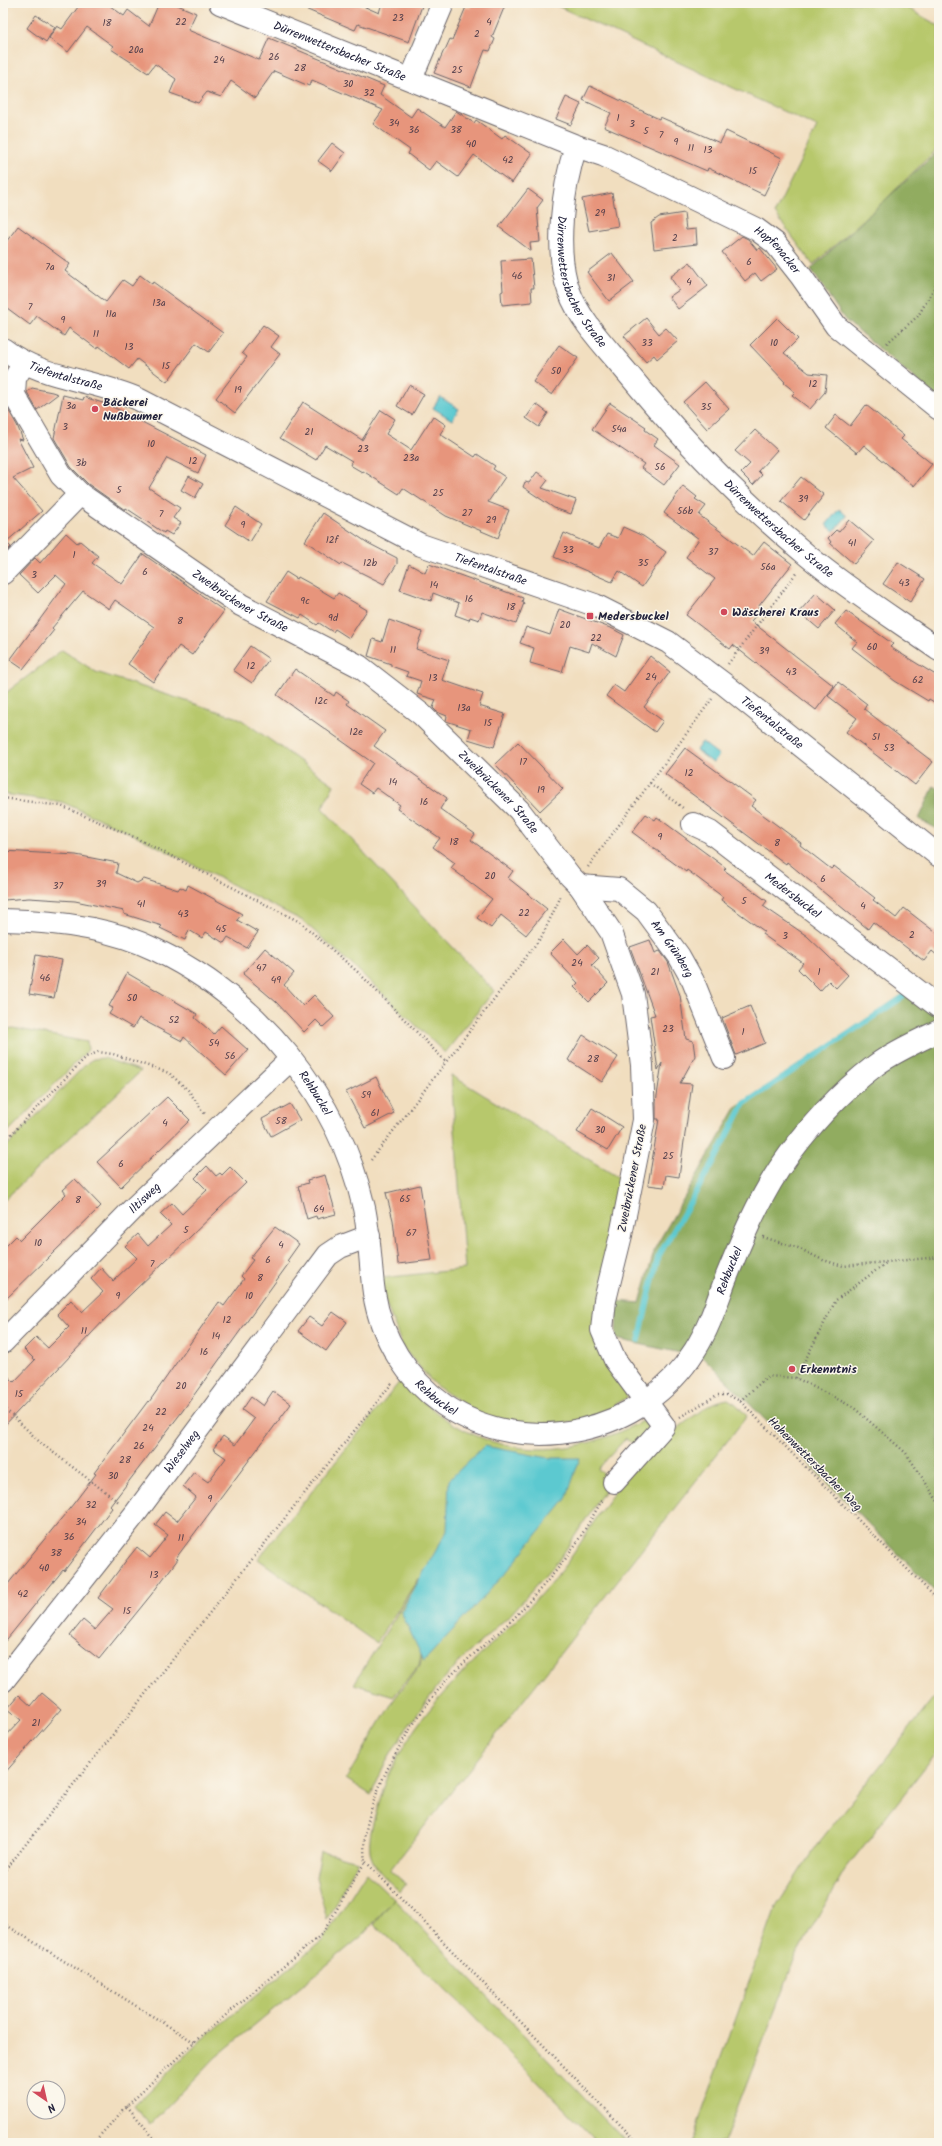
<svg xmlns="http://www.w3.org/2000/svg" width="942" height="2146" viewBox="0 0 942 2146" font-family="Kalam,sans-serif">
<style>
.green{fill:#b7c86c;stroke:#6c7554}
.forest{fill:#91ac60;stroke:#5a674e}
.water{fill:#5cc9d0;stroke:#3f7686}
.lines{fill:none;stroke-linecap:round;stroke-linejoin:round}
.stream{stroke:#5cc9d0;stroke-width:5.5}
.building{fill:#e7957c}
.minor-casing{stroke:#6a6469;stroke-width:24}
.path{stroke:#6a6469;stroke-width:2.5;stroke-dasharray:1 3;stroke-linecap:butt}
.minor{stroke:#fff;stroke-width:22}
.poi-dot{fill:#d1495b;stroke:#fbf7ec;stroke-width:1.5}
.labels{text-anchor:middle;stroke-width:3;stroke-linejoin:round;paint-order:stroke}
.number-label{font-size:10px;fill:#533f4b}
.street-label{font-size:12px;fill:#22223b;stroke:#fbf7ec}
.poi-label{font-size:12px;font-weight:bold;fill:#22223b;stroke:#fbf7ec;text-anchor:start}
</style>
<rect width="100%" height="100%" fill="#fbf7ec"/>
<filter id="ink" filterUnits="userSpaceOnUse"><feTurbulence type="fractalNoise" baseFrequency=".025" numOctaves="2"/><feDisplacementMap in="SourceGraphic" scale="8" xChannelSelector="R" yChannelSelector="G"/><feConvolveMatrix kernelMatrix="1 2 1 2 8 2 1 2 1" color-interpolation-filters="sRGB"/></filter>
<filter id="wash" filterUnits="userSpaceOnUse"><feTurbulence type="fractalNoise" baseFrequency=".012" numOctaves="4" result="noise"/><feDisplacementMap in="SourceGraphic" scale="16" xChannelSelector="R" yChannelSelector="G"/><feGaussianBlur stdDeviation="0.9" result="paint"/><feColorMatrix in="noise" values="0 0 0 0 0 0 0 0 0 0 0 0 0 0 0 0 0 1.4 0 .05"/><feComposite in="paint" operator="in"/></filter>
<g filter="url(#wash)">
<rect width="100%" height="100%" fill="#f1debf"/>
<!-- green -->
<g class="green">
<polygon points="551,3 899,3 939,26 939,147 884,201 813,265 775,213 817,127"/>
<polygon points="62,650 96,672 239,718 334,785 322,808 494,991 445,1053 360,972 303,921 139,837 62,802 3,794 3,695"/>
<polygon points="13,1028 87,1042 88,1050 5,1135 3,1135 3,1030"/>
<polygon points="104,1058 141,1071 3,1201 3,1150 87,1063 93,1059"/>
<polygon points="451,1075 624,1181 598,1307 625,1387 627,1398 614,1405 617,1411 549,1428 482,1416 435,1385 403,1348 384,1298 382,1278 465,1269"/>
<path d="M401 1380C469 1455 553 1469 642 1421L647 1423 650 1430 638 1448 626 1438 598 1469 611 1481 559 1560 511 1614 463 1658 441 1682 404 1732 385 1764 371 1795 346 1779 395 1698 420 1665 435 1589 418 1579 376 1643 258 1559Z"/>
<path d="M728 1399 736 1404 747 1416 390 1870 406 1884 400 1892C389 1881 372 1868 370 1851 368 1837 374 1820 378 1806 407 1700 503 1647 566 1564 584 1540 598 1512 617 1489 637 1464 661 1441 686 1422 701 1411 710 1402 728 1399Z"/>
<polygon points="418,1580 434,1590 419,1665 394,1696 354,1684"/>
<polygon points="939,1692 939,1749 844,1871 796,1956 724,2143 691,2143 776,1907 816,1846"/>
<polygon points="321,1852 358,1861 327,1919 316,1878"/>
<polygon points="366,1872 394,1899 363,1935 216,2057 150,2125 134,2106 196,2045 323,1940"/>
<polygon points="394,1899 627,2143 598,2143 457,2000 374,1924"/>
</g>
<!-- forest -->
<g class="forest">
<polygon points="939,150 939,399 845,320 811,269"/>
<polygon points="934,786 939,789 939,830 919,819"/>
<polygon points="908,991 939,1012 939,1595 704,1358 616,1339 617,1301 640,1303 655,1248 737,1106"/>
</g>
<!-- water -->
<g class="water">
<polygon points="440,397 459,409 452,420 433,408"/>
<polygon points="839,509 847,516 834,531 826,525"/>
<polygon points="702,742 719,755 713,763 696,750"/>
<polygon points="484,1446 549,1458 580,1458 566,1499 504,1575 424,1661 401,1612 447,1531 449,1480"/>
</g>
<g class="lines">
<!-- stream -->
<polyline class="stream" points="639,1340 658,1257 716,1158 744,1104 903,997"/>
</g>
<g id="blocks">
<!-- building -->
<g class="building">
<polygon points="81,3 106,3 124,16 128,10 149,26 159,3 173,3 196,13 188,30 259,60 269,38 384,86 380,95 411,117 417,108 445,127 456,111 474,123 476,120 502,139 505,135 532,154 512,183 474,155 458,177 436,161 429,170 408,154 410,150 373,124 383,110 312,80 309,86 274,71 255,98 231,81 221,97 207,92 198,103 170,93 176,79 155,64 148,73 111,49 113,46 87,27 68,52 49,38 57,26 62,29"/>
<polygon points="291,3 356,3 379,13 382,3 423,3 409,42 358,24 355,30"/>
<polygon points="472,3 506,3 492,37 495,39 490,51 485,50 471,87 434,73 444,50 445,50 450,39 452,40 466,7 470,8"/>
<polygon points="36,15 55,27 46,42 27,28"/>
<polygon points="590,86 659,119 660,117 720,143 726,131 782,158 764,195 708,168 707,171 604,127 611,113 583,100"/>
<polygon points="566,97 581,104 571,125 556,119"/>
<polygon points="332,143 345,153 332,171 318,161"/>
<polygon points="528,189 543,200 537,208 540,242 530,243 531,251 499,227"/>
<polygon points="612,193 618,226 589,231 582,199"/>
<polygon points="684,213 686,230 696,229 697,244 654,249 651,223 659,217"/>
<polygon points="18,226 70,264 65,271 106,302 123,280 132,286 140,275 152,284 153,282 223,333 209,352 196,343 167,382 137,359 129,369 99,346 97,349 69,328 64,336 37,316 30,325 3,305 3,246"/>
<polygon points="742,236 748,239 757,250 760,248 777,269 761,281 755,273 745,281 722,252"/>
<polygon points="612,253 634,282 609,301 587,272"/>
<polygon points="531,259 534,288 531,288 532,302 502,305 501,292 503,291 501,261"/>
<polygon points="690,262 708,286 678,309 669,297 679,290 670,277"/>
<polygon points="646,318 659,334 666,328 678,341 657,359 654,355 646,362 624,336"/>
<polygon points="777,318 798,339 784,353 809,373 827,375 825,392 810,409 792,395 795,392 784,383 785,382 750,345"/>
<polygon points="263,325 279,336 271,347 280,354 235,413 216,398 247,357 242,353"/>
<polygon points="559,345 578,358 552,395 533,382"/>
<polygon points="705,382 729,409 707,429 683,402"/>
<polygon points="409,385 424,394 412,415 397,406"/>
<polygon points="32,388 52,392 58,394 37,410 27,392"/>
<polygon points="63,395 83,400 84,397 109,405 206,455 198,473 167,458 149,488 180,508 173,518 181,523 172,535 165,531 164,533 126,508 125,510 88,484 71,467 54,438"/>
<polygon points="3,401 17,425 23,440 18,439 33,468 13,478 42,511 6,542 11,547 3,555"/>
<polygon points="303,402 362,440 381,410 395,419 386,434 411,450 433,416 446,425 440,434 475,457 477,454 495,466 493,469 505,477 488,502 509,510 498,538 446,516 403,488 399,494 363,471 362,472 350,465 352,461 325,445 316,460 280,438"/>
<polygon points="610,403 646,427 645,430 658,439 654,445 680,464 664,485 641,468 644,464 592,429"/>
<polygon points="536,404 548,413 539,427 526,418"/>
<polygon points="866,405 904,436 901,439 932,464 914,486 864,445 857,453 826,428 836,415 850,426"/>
<polygon points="755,430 777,450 758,471 762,475 753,485 741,473 750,464 735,451"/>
<polygon points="537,472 548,480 542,488 576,500 571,514 554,508 523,487 525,482 529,483"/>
<polygon points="189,476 203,484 195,498 181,490"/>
<polygon points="801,477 824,495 804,520 781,501"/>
<polygon points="683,486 697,497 695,499 706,506 699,515 753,556 764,542 792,564 758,607 761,609 751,621 834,686 816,710 733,645 730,649 686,615 715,579 686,557 699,539 664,513"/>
<polygon points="236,507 261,524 250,542 225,525"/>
<polygon points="323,513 368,543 397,558 397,564 384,584 342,563 341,565 305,541"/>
<polygon points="849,520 874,541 854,564 830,543 831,542 828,538 836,530 839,532"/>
<polygon points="623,527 643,536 666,552 642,587 619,571 612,582 554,557 564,533 599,548 607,534 618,538"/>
<polygon points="66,533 77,543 80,541 98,556 92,563 122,584 143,554 224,611 192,655 179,646 153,682 128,664 154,627 115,600 109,609 83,591 52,628 54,630 23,669 10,660 66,584 56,575 38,593 19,575 35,558 40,563"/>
<polygon points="898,562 925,579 910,602 883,584"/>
<polygon points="409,564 425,573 429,564 523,598 522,602 524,603 516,624 482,612 479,620 470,617 469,620 455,615 459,603 433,593 431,601 400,590"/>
<polygon points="286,572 297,579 298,577 309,583 334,598 338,593 367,610 349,638 335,629 333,632 319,623 317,625 302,615 300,618 267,601"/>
<polygon points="816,593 835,610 819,629 799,612"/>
<polygon points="559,609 613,629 624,635 616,656 592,643 589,652 570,646 562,672 530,663 534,648 520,643 526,627 550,635"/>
<polygon points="846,611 893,644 890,647 939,677 939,705 929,699 928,701 895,681 852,648 857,642 835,624"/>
<polygon points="389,620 422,632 416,649 449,660 442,680 483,694 479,706 505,714 494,747 468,739 471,729 446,721 447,716 437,712 433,708 436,700 417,694 421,681 406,676 408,672 391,666 391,664 368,656 373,639 382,642"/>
<polygon points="250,646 269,659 252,683 233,670"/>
<polygon points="650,656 670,672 644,707 663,721 655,732 606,696 614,685 624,692"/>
<polygon points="295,669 334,696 336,692 349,701 347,704 385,731 374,746 447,798 440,809 475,834 471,840 513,871 508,878 547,909 526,935 501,915 491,928 477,918 492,899 451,868 455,863 433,847 440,838 397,809 400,805 376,788 372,793 359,784 373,763 277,695"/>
<polygon points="838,682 867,704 864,709 933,762 915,785 846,732 857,718 828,696"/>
<polygon points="518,742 563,789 540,811 495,764"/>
<polygon points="685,748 756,800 751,806 801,843 800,845 831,869 834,866 875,898 873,900 896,918 904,908 939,935 939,957 932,951 924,961 873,922 868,929 787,862 786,864 665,774"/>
<polygon points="646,814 655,820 657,817 726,868 724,870 767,901 763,906 807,936 848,975 836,988 829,981 820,991 798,969 803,963 762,934 764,931 721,900 723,897 687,870 686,872 632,832"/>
<polygon points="3,851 76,855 118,863 116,873 137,883 144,879 178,890 180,887 186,890 188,885 242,914 237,920 258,932 247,948 228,937 224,943 206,932 202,938 189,930 185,940 160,928 162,926 124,914 124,911 75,901 29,898 4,900"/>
<polygon points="564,939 578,954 587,945 599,958 592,965 608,983 589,1002 574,987 578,983 550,953"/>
<polygon points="650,940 655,953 660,951 668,962 680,995 686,1039 693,1041 695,1056 680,1083 692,1084 679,1177 666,1175 664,1187 648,1185 659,1119 656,1119 656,1102 662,1063 658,1070 650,1016 655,1015 630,947"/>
<polygon points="265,948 294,973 284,985 303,1006 314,995 334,1017 323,1027 316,1020 304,1032 276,1002 243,974"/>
<polygon points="36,955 62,960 54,998 29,994"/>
<polygon points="127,973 197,1014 195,1018 214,1034 221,1026 248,1050 226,1075 184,1037 182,1041 139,1018 133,1028 109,1014 113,1008 109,1006"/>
<polygon points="750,1006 765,1043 736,1055 722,1018"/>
<polygon points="583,1035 618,1057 602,1082 568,1060"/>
<polygon points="376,1077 394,1113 365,1128 346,1092"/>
<polygon points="167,1097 190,1120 121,1187 97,1162"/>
<polygon points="290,1104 300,1120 271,1136 262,1119"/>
<polygon points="592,1108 622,1127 608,1150 577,1132"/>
<polygon points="207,1166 216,1176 220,1173 222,1175 230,1167 246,1183 107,1317 3,1427 3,1371 14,1382 35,1360 24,1349 36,1337 48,1348 69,1327 57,1314 71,1300 82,1312 103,1292 91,1279 101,1268 113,1281 137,1258 125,1246 138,1234 148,1246 171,1225 160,1214 172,1203 182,1214 207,1190 195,1178"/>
<polygon points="325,1175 336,1214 317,1219 316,1216 307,1219 298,1186 308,1183 307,1180"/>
<polygon points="75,1179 101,1206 3,1302 3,1249 16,1236 20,1240 66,1194 63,1190"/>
<polygon points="420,1185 432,1260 398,1264 393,1220 386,1193"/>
<polygon points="275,1227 299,1244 287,1261 289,1263 181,1413 110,1506 112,1508 64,1571 63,1570 3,1644 3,1590 74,1503 96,1474 94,1473 148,1401 149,1402 219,1302 224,1306 244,1279 241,1276 253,1260 250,1258"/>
<polygon points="333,1312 347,1322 326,1351 298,1331 309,1317 322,1326"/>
<polygon points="273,1391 291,1404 176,1558 178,1559 151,1595 99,1659 70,1636 83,1620 95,1630 113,1609 98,1598 125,1562 137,1547 150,1558 168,1535 155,1525 165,1512 177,1521 196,1497 183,1486 194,1472 208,1482 226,1458 213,1449 223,1436 235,1445 254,1419 242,1410 251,1397 263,1406"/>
<polygon points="42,1693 61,1709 3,1775 3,1739 21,1720 7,1709 19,1695 31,1706"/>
</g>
</g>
</g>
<g filter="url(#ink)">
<use href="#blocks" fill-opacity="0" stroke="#6a6469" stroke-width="1"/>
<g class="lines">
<defs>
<g id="minor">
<path id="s1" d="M220 3 576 146 603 155 756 229 775 243 801 276 836 326 939 409"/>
<polyline points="411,79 443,3"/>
<path id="s2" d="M576 146C563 186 554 251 569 291 580 321 605 346 625 370 680 437 741 501 808 556 849 590 895 619 939 650"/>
<path id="s3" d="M3 349C41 379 93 379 138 399L421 545 595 605 668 642 724 684 939 856"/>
<path id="s4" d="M24 363 15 378 14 395 61 475 80 494 241 605 359 666 421 714 519 810 570 876 580 886 611 932 633 994 642 1065 644 1120 621 1235 605 1300 602 1330 615 1360 664 1426 614 1482"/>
<polyline points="3,573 80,494"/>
<path id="s5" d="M693 824 710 832 939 1007"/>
<path id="s6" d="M580 886 619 889 646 911 679 956 693 981 724 1058"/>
<path id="s7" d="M3 920C54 921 110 927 156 950 258 999 339 1097 364 1208 370 1236 370 1265 374 1293 381 1338 407 1379 444 1405 526 1460 643 1434 695 1350 709 1328 717 1302 726 1278 741 1241 757 1203 779 1169 805 1131 839 1093 876 1065 895 1051 918 1041 939 1031"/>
<path id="s8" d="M3 1342 136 1206 291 1059"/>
<path id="s9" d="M3 1681 135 1514 328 1255 340 1247 369 1236"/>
</g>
</defs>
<!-- minor casing -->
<use href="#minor" class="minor-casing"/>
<!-- path -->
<g class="path">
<polyline points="887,343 918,316 939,280"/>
<polyline points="728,664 797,572"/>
<polyline points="650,783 683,808"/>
<polyline points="3,798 61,806 134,837 300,922 360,974 446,1062 542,936 562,894"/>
<polyline points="588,867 712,699"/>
<polyline points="3,1143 86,1057 98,1052 113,1054 169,1073 188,1090 205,1114"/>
<polyline points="371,1160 446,1062"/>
<polyline points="763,1237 798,1248 823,1260 843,1266 939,1257"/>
<polyline points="796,1378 836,1300 886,1263"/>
<polyline points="740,1401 768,1376 796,1378 853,1407 906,1453 939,1503"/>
<polyline points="3,1407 42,1444 120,1503"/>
<polyline points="680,1417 717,1395 728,1395 740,1401 939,1601"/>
<polyline points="366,1862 638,2143"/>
<polyline points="3,1873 393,1382"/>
<polyline points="3,1923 194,2042"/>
<polyline points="127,2106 158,2143"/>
<path d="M93 2143 127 2106 194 2042 322 1934 365 1862C357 1807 409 1724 444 1683 466 1658 494 1639 517 1615 532 1598 549 1580 563 1562 578 1543 590 1520 603 1499"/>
</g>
<!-- minor -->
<use href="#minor" class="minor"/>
</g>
</g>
<!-- markers -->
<g class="poi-dot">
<circle cx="95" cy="409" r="4"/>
<circle cx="724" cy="612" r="4"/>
<rect x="586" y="612" width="8" height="8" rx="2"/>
<circle cx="792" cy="1369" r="4"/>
</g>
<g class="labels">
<!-- number labels -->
<g class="number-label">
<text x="398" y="21">23</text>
<text x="181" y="25">22</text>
<text x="489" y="25">4</text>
<text x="107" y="26">18</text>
<text x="477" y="37">2</text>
<text x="136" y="53">20a</text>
<text x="274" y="60">26</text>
<text x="219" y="63">24</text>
<text x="300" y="71">28</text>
<text x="457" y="73">25</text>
<text x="348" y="87">30</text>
<text x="369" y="96">32</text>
<text x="618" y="121">1</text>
<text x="394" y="126">34</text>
<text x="632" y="127">3</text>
<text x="414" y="133">36</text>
<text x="456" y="133">38</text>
<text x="646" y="134">5</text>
<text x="661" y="138">7</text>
<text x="676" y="145">9</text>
<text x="471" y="147">40</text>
<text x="691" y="151">11</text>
<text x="708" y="153">13</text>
<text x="508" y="163">42</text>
<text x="753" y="174">15</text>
<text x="600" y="216">29</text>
<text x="675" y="241">2</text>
<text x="749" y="265">6</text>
<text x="50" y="270">7a</text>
<text x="517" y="279">46</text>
<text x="611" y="281">31</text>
<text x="689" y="285">4</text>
<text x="159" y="306">13a</text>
<text x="30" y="310">7</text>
<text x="111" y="317">11a</text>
<text x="63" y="323">9</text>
<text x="96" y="337">11</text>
<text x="647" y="346">33</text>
<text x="774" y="346">10</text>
<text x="129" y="350">13</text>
<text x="166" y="369">15</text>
<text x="556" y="374">50</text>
<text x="813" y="387">12</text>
<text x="238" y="393">19</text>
<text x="71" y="409">3a</text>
<text x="706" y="410">35</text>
<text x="65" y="430">3</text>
<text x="619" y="432">54a</text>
<text x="309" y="435">21</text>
<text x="151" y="447">10</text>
<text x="363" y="452">23</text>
<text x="411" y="461">23a</text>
<text x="193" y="464">12</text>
<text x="81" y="466">3b</text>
<text x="660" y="470">56</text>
<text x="119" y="493">5</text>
<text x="438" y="496">25</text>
<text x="803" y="502">39</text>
<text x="685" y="514">56b</text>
<text x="467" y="516">27</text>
<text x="161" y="517">7</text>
<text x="491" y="523">29</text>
<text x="243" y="528">9</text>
<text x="332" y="543">12f</text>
<text x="852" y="546">41</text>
<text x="568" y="553">33</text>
<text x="713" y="555">37</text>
<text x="74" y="558">1</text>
<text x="370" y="566">12b</text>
<text x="643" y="566">35</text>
<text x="768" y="570">56a</text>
<text x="145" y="575">6</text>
<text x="34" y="578">3</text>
<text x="904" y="586">43</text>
<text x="434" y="588">14</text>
<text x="469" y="602">16</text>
<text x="305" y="604">9c</text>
<text x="511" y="610">18</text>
<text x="333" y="621">9d</text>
<text x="180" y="624">8</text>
<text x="565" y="628">20</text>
<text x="596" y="641">22</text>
<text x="872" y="650">60</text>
<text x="393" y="653">11</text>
<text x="764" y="654">39</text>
<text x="251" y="669">12</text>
<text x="791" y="675">43</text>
<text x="651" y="680">24</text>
<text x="433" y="681">13</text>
<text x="918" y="683">62</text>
<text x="321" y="704">12c</text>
<text x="464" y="711">13a</text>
<text x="488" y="726">15</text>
<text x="356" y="735">12e</text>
<text x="876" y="740">51</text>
<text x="889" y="751">53</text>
<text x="523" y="765">17</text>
<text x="689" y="776">12</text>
<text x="393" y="785">14</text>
<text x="541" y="793">19</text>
<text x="424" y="805">16</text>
<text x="660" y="840">9</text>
<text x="454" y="845">18</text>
<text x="777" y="846">8</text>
<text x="490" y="879">20</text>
<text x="823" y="882">6</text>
<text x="101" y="887">39</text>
<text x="58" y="889">37</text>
<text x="744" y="904">5</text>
<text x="141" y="907">41</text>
<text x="863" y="909">4</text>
<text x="524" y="916">22</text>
<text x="183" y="917">43</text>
<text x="221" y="932">45</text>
<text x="912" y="938">2</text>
<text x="785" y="939">3</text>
<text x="577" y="966">24</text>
<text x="261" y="971">47</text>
<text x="655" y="975">21</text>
<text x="819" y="975">1</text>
<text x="45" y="981">46</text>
<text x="276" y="983">49</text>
<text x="132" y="1001">50</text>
<text x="174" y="1023">52</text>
<text x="668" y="1032">23</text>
<text x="743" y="1035">1</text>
<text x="214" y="1046">54</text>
<text x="230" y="1059">56</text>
<text x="593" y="1062">28</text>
<text x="366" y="1098">59</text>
<text x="375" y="1116">61</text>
<text x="281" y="1124">58</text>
<text x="165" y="1126">4</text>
<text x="600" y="1133">30</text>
<text x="668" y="1159">25</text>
<text x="121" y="1167">6</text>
<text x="405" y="1202">65</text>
<text x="78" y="1203">8</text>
<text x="319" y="1212">64</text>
<text x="186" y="1233">5</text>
<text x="411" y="1236">67</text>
<text x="38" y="1246">10</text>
<text x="281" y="1248">4</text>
<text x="268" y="1263">6</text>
<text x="152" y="1267">7</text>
<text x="260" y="1281">8</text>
<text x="118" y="1299">9</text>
<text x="249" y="1299">10</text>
<text x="227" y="1323">12</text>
<text x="84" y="1334">11</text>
<text x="216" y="1339">14</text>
<text x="204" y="1355">16</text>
<text x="181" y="1389">20</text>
<text x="19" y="1397">15</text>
<text x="161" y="1415">22</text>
<text x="148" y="1431">24</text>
<text x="139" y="1449">26</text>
<text x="125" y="1463">28</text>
<text x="113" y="1479">30</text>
<text x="210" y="1502">9</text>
<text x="91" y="1508">32</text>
<text x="81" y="1525">34</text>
<text x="69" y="1540">36</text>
<text x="181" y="1541">11</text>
<text x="56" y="1556">38</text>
<text x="44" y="1571">40</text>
<text x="154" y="1578">13</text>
<text x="23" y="1597">42</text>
<text x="127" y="1614">15</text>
<text x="36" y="1726">21</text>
</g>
<!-- street labels -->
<g class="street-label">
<text dy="4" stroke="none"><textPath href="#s1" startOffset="129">Dürrenwettersbacher Straße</textPath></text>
<text dy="4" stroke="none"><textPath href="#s1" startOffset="612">Hopfenacker</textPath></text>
<text dy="4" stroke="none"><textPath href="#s2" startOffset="142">Dürrenwettersbacher Straße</textPath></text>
<text dy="4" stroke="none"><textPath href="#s3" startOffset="69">Tiefentalstraße</textPath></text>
<text dy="4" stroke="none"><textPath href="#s2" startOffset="466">Dürrenwettersbacher Straße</textPath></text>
<text dy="4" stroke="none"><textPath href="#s3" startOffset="537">Tiefentalstraße</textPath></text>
<text dy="4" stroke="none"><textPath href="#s4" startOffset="347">Zweibrückener Straße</textPath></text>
<text dy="4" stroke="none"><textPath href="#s3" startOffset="861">Tiefentalstraße</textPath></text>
<text dy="4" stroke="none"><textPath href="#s4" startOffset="671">Zweibrückener Straße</textPath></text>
<text dy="4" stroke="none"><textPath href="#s5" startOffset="123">Medersbuckel</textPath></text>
<text dy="4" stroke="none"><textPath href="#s6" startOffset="120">Am Grünberg</textPath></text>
<text dy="4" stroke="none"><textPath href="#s7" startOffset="374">Rehbuckel</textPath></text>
<text transform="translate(632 1178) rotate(-79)" y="4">Zweibrückener Straße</text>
<text dy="4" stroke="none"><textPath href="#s8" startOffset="202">Iltisweg</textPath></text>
<text dy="4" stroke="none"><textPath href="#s7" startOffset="1093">Rehbuckel</textPath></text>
<text dy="4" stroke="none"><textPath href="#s7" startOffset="710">Rehbuckel</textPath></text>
<text dy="4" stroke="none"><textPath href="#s9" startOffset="291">Wieselweg</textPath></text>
<text transform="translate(815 1464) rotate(45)" y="4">Hohenwettersbacher Weg</text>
</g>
<!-- poi labels -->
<g class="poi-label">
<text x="103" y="406">Bäckerei<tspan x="103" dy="14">Nußbaumer</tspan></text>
<text x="732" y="616">Wäscherei Kraus</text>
<text x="598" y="620">Medersbuckel</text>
<text x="800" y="1373">Erkenntnis</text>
</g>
</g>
<!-- margin -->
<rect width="942" height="2146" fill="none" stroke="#fbf7ec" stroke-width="16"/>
<!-- north arrow -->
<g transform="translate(46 2100) rotate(146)"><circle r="19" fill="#fbf7ec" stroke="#a4a2a5"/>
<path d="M0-3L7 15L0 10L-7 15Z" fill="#d1495b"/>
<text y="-6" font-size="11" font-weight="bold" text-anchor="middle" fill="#22223b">N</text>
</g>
</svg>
